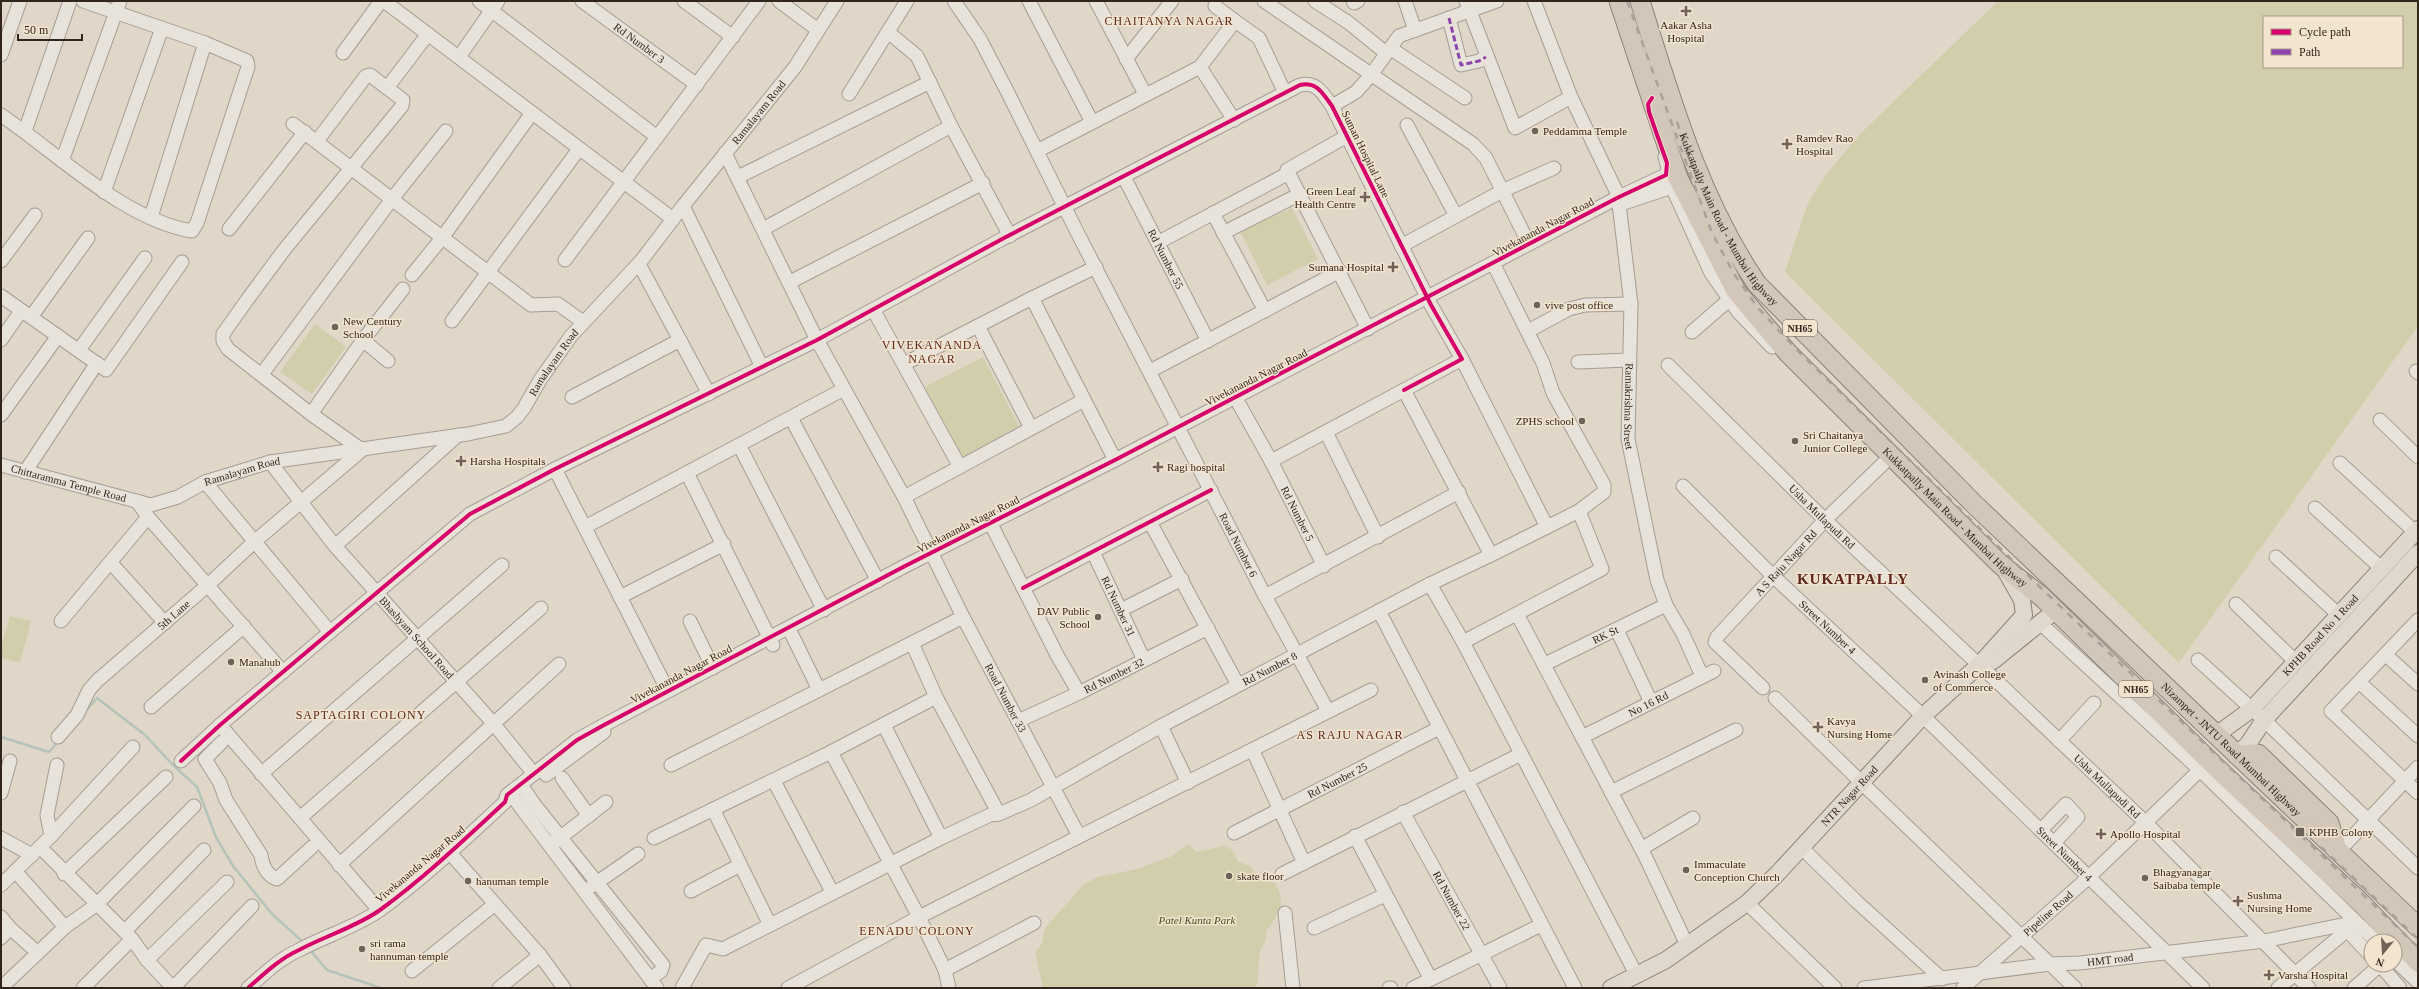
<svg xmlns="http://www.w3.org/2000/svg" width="2419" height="989" viewBox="0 0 2419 989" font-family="Georgia,serif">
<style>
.green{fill:#d2ceac;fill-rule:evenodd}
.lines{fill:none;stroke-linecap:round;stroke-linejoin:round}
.stream{stroke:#b5c4b9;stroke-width:2.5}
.minor-casing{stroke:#a59c93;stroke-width:15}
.major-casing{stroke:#8a8279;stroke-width:18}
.highway-casing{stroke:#8a8279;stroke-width:21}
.minor{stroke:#e8e3da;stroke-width:13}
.major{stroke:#e0d8cc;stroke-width:16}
.highway{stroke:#d3c7ba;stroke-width:19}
.rail{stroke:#a8a29b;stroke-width:2.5;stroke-dasharray:7 7;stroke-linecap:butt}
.quiet{stroke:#8e44ad;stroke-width:3;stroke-dasharray:6 3;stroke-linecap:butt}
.cycleway-casing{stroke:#f2e4ce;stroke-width:6}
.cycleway{stroke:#d6006c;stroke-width:4}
.poi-dot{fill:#6f6359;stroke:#f2e4ce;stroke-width:1.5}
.labels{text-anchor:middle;stroke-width:3;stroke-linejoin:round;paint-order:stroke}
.shield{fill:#f2e4ce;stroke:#6c5e51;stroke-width:1}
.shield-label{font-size:10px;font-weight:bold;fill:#32251c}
.poi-label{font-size:11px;fill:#32251c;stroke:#f2e4ce;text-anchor:start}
.street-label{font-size:11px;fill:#32251c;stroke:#f2e4ce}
.park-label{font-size:11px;font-style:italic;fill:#474d24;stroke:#f2e4ce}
.neighbourhood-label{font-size:12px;letter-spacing:1px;fill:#5c261f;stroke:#f2e4ce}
.district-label{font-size:15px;font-weight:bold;letter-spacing:1px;fill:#5c261f;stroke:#f2e4ce}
</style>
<rect width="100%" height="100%" fill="#e0d7c9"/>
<!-- green -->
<g class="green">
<path d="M1998 1H2418V326L2179 663 1785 272 1808 203 1825 176 1860 134ZM2264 17H2402V67H2264Z"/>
<polygon points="1292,208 1318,259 1267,285 1240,231"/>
<polygon points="315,324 346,347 312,394 280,372"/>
<polygon points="983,357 1019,426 958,460 923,388"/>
<polygon points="10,616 31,621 20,663 1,658 1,647"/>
<path d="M1188 844 1197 852 1224 846 1233 850 1238 862C1256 866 1250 869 1261 878 1265 881 1272 882 1276 884 1286 905 1280 914 1266 931 1267 943 1263 943 1260 952 1257 964 1260 976 1256 988H1043L1035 953 1042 943 1045 928 1084 884 1098 877 1137 869 1172 856Z"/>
</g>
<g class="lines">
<!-- stream -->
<g class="stream">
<polyline points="85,712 97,698 145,735 173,765 197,787 216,837 233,866 272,914 304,943"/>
<polyline points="1,737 49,752 58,742"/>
<polyline points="310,950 327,970 381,988"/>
</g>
<defs>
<g id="minor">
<polyline points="384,1 673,219"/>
<polyline points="479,1 657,137"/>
<path id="s1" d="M582 1 697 85"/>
<polyline points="684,1 733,37"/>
<polyline points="779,1 818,30"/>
<path id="s2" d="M954 1 980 39 1008 93 1077 232 1265 596 1328 711"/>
<polyline points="1029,1 1092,122"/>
<polyline points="1096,1 1145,94"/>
<polyline points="1264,1 1473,144 1486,158 1529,244"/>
<polyline points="1315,1 1349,23 1386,53"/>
<polyline points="1353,1 1354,3 1358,1"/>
<polyline points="1405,1 1415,30"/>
<polyline points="1466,1 1515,128 1571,97"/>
<polyline points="1534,1 1571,97 1619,197"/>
<polyline points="1215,6 1235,21"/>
<polyline points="1449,18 1461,65 1479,61 1486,57"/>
<polyline points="888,32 917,56 951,126 1010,236"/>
<polyline points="1390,48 1465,98"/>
<polyline points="343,53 381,1"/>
<polyline points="1,55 20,1"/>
<polyline points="459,57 498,1"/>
<polyline points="1126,59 1172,1"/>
<polyline points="1200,67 1235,21 1259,38 1285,93"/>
<polyline points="387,88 428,34"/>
<polyline points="849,94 907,1"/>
<polyline points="1332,106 1356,92 1371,75 1399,36 1497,1"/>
<path d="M1 115C57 153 124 220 192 231L197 223 244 79 248 67 247 61 205 43 83 1"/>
<polyline points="293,124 531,305 558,304 583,322"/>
<polyline points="1407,125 1456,216"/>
<polyline points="25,131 70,1"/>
<polyline points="1347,136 1287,170 1368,329"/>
<polyline points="1037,151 1200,67 1234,120"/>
<path id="s3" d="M725 153 817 340 904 497 963 617 1079 836"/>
<polyline points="62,161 120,1"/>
<polyline points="738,177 930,82"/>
<path id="s4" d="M1124 177 1208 341"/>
<polyline points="1672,187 1711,273 1739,313 1772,347"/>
<polyline points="104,192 162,28"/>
<polyline points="1624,203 1672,187 1685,191"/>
<path id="s5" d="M1619 204 1631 304 1628 439 1657 580 1666 605 1683 634 1702 676"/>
<polyline points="683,206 762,367"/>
<polyline points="1213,213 1265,311"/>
<polyline points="151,217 205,43"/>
<polyline points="229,229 305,132"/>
<polyline points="763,229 951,126"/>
<polyline points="1223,233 1300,194"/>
<polyline points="1159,242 1289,173"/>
<polyline points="1401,246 1504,190 1554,168"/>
<polyline points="565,260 759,1"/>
<polyline points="1,261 35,215"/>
<polyline points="639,264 709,394"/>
<polyline points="1096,267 1032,298 1115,460"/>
<polyline points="1496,269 1543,363 1553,393 1604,485 1604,492 1579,511"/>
<polyline points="412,275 442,238 532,113"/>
<polyline points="790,282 983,183"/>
<polyline points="1,296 106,370 182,262"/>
<polyline points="874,311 960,467"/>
<polyline points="31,317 88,238"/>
<polyline points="452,321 579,149"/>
<polyline points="978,326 1031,428"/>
<polyline points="1528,331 1569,309 1585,305 1631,304"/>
<polyline points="1692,332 1730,299"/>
<polyline points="1,340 21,311"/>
<polyline points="363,340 388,361"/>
<polyline points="79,350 145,258"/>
<polyline points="1462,359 1547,527"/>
<polyline points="1578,362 1628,360"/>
<polyline points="904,364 1032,298"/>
<path id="s6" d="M1668 365 1825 520 1979 665"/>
<polyline points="1150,371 1340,271"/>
<polyline points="2416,371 2418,373"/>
<polyline points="262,374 392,199 446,131"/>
<polyline points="572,397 680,340"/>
<polyline points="1239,404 1271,461 1404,390 1491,555 1579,511 1602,569 1463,642"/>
<polyline points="311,414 363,340 403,289"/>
<polyline points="1,415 58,336"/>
<polyline points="791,418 878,581"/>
<polyline points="2380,420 2418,457"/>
<polyline points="1326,432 1378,537"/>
<polyline points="739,445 824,610"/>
<path id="s7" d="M1271 461 1324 566"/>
<path id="s8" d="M270 462 335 546 493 723 534 774"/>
<polyline points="2340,463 2415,532"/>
<path id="s9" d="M1 465 151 505 178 497 205 482 270 462 468 434 506 426 517 417 524 408 540 380 571 336 641 261 683 206 795 67 837 1"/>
<polyline points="555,469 668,691"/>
<polyline points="25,472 97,363"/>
<polyline points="687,473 773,645"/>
<polyline points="205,482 330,632"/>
<path id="s10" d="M1683 486 1773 576 1923 716"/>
<polyline points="904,497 1084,400"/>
<polyline points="137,501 148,517 283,672"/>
<polyline points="2315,508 2382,569"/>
<polyline points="1150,522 1238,685"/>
<polyline points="585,527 844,389"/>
<polyline points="994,530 1057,655 1079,693"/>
<polyline points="335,546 458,435"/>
<path id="s11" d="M1093 552 1144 660"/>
<polyline points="2276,557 2340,616"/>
<polyline points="111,563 165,623"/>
<polyline points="1430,584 1463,642 1637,976"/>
<polyline points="1023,588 1211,490"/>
<polyline points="1265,596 1459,492"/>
<polyline points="620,597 724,544"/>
<polyline points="2236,604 2296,662"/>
<polyline points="1121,610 1182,579"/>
<polyline points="1379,611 1575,988"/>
<polyline points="1517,614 1645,856 1687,945"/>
<polyline points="2418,620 2331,711 2418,793"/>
<polyline points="61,621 148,517"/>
<polyline points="690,621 713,668"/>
<polyline points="2040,623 2200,770 2376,941"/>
<polyline points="1617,630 1651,702"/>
<polyline points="792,635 819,690"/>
<polyline points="912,643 936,697 999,814"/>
<polyline points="2386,655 2418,684"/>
<polyline points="2198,660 2264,720 2418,868"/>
<path id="s12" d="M1545 664 1666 605"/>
<path id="s13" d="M1984 669 2146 823 2309 988"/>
<polyline points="2359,682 2418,736"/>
<path id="s14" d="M1763 688 1715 642 1717 637 1825 520 1891 456"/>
<polyline points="1775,698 1862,783"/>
<polyline points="151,707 244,626"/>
<path id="s15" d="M1927 720 2203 988"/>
<path id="s16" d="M1018 721 1079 693 1208 628"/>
<polyline points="220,725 379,910"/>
<polyline points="884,725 941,838"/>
<polyline points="1161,726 1188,783"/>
<path id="s17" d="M58 737 77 715 89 690 98 680 208 585 254 542 362 450 311 414 228 349 223 341V334L247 300 284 250 402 106 403 100 370 75 366 76 317 141"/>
<path id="s18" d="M1582 737 1714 671"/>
<polyline points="2059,741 2094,703"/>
<path d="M222 742 205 759 220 783 226 800 261 855C262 865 267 876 277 879L312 847"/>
<polyline points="1253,751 1304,863"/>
<polyline points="831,752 919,917 945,970 949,988"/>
<path d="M181 761 220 725 470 514 555 469 817 340 1004 238 1300 85C1317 81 1323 94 1332 106L1431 305 1462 359 1404 390"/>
<polyline points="671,765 963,617"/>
<polyline points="261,774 502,565"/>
<polyline points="546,775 604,732"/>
<polyline points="562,778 589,816"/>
<polyline points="774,781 832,892"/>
<polyline points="521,785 534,804 663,965 661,971 650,979"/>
<polyline points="1866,787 2075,988"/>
<polyline points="1611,792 1736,730"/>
<polyline points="1,793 10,761"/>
<polyline points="510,793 657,988"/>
<polyline points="713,809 770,925"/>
<path id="s19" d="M1403 812 1500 988"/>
<polyline points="300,818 541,608"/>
<polyline points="2041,830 2066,804 2078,817 2054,843"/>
<path id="s20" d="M1234 833 1439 728"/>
<polyline points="51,836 47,815 57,765"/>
<polyline points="1355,836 1430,978"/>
<polyline points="1,838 32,855"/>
<polyline points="654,838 831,752 936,697"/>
<polyline points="556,841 606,802"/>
<polyline points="40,847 132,939"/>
<polyline points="1641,849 1693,818"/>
<polyline points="1806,852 1856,901 1942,979"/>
<polyline points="2338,852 2418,767"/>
<polyline points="450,853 540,955 564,988"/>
<polyline points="339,865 559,664"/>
<polyline points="15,871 65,927"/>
<polyline points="64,874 166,777"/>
<polyline points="1282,874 1521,754"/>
<polyline points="1,885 51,836 133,747"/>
<polyline points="592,886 638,854"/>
<polyline points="691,891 740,865"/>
<polyline points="1747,903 1835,988"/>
<polyline points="1285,913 1293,988"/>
<polyline points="1,917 10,928 38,953"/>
<polyline points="2344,927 2371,956"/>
<polyline points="1314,928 1385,895"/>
<polyline points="126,930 204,850"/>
<polyline points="1,938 10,928"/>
<polyline points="147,960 227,882"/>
<polyline points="2395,960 2418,982"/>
<polyline points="2380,965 2400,988"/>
<polyline points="945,970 1034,923"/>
<polyline points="412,971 495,904"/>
<polyline points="1,988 65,927 96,905 194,806"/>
<polyline points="83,988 132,939 147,960 173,988 252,906"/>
<path d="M248 988C264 974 279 959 299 950 325 936 356 927 380 910 425 877 465 839 505 802L507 795 577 740 604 725 907 565 1115 460 1619 197 1666 175 1668 168 1665 157"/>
<polyline points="499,988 540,955"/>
<path id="s21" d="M682 988 706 945 723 949 941 838 990 815 999 814 1031 800 1161 726 1430 584 1491 555"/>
<polyline points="788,988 919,917 1371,690"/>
<polyline points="1389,988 1391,988"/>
<polyline points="1413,988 1541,925"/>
<path id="s22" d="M1864 988 2050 964 2080 963 2264 941 2356 922"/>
<path id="s23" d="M1963 988 2089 877 2200 770"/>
<polyline points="2278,988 2344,933 2357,929"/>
<polyline points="2354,988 2380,965"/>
</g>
<g id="major">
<polyline points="1993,661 2056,610"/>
<path id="s24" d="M2216 735 2252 709 2418 529"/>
<polyline points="2237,755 2248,744 2264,720 2418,553"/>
<path id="s25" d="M1611 988 1666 960 1747 903 1777 874 1923 716 1979 665 2024 615 2022 600 2005 570"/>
</g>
<g id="highway">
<path id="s26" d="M1619 1 1678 178 1736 291 1788 353 2000 564 2042 597 2225 776 2361 903 2418 962"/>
<path id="s27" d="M1640 1C1670 97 1699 199 1757 284L1974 504 2418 927"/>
<polyline points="2237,755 2258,754 2329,823 2337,850"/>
</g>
</defs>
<!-- minor casing -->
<use href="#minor" class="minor-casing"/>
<!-- major casing -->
<use href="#major" class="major-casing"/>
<!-- highway casing -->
<use href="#highway" class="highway-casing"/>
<!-- minor -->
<use href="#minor" class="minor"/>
<!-- major -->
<use href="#major" class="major"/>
<!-- highway -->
<use href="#highway" class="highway"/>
<!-- rail -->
<g class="rail">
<polyline points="1627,1 1712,233 1734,274 1758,308 1799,352 2041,588 2418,947"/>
<polyline points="1677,122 1700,186"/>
<polyline points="2321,847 2418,939"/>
</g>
<!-- quiet -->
<polyline class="quiet" points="1449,18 1461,65 1479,61 1486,57"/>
<defs>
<g id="cycleway">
<polyline points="1023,588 1211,490"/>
<path d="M181 761 220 725 470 514 555 469 817 340 1004 238 1300 85C1317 81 1323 94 1332 106L1431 305 1462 359 1404 390"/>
<path d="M248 988C264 974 279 959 299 950 325 936 356 927 380 910 425 877 465 839 505 802L507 795 577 740 604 725 907 565 1115 460 1619 197 1666 175 1667 163 1649 112 1648 104 1652 98"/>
</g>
</defs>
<!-- cycleway casing -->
<use href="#cycleway" class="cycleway-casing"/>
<!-- cycleway -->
<use href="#cycleway" class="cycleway"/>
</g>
<!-- markers -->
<g class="poi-dot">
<path d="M1684 5h4v4h4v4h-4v4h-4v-4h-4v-4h4z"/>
<circle cx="1535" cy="131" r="4"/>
<path d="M1785 138h4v4h4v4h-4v4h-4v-4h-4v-4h4z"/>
<path d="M1363 191h4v4h4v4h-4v4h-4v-4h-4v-4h4z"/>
<path d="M1391 261h4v4h4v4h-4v4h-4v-4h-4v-4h4z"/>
<circle cx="1537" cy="305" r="4"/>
<circle cx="335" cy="327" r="4"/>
<circle cx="1582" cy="421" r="4"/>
<circle cx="1795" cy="441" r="4"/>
<path d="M459 455h4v4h4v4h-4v4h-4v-4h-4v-4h4z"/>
<path d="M1156 461h4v4h4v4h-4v4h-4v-4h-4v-4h4z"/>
<circle cx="1098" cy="617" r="4"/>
<circle cx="231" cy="662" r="4"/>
<circle cx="1925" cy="680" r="4"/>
<path d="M1816 721h4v4h4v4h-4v4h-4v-4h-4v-4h4z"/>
<rect x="2295" y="827" width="10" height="10" rx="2"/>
<path d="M2099 828h4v4h4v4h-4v4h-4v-4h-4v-4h4z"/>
<circle cx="1686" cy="870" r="4"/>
<circle cx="1229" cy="876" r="4"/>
<circle cx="2145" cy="878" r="4"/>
<circle cx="468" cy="881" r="4"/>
<path d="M2236 895h4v4h4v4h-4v4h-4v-4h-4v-4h4z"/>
<circle cx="362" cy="949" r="4"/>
<path d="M2267 969h4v4h4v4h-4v4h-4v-4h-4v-4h4z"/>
</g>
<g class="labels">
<!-- shield labels -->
<g class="shield">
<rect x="1783" y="320" width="34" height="16" rx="3"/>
<rect x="2119" y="681" width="34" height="16" rx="3"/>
</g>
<g class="shield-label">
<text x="1800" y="332">NH65</text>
<text x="2136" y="693">NH65</text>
</g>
<!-- poi labels -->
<g class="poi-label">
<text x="1686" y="29" text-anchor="middle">Aakar Asha<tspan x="1686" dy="13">Hospital</tspan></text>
<text x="1543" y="135">Peddamma Temple</text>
<text x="1796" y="142">Ramdev Rao<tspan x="1796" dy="13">Hospital</tspan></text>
<text x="1356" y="195" text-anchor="end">Green Leaf<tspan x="1356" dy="13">Health Centre</tspan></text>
<text x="1384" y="271" text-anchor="end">Sumana Hospital</text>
<text x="1545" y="309">vive post office</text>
<text x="343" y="325">New Century<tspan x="343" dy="13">School</tspan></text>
<text x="1574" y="425" text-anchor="end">ZPHS school</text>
<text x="1803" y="439">Sri Chaitanya<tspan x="1803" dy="13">Junior College</tspan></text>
<text x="470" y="465">Harsha Hospitals</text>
<text x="1167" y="471">Ragi hospital</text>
<text x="1090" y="615" text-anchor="end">DAV Public<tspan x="1090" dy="13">School</tspan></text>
<text x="239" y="666">Manahub</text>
<text x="1933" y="678">Avinash College<tspan x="1933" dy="13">of Commerce</tspan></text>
<text x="1827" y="725">Kavya<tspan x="1827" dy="13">Nursing Home</tspan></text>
<text x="2309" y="836">KPHB Colony</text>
<text x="2110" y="838">Apollo Hospital</text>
<text x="1694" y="868">Immaculate<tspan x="1694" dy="13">Conception Church</tspan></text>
<text x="2153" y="876">Bhagyanagar<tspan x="2153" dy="13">Saibaba temple</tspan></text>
<text x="1237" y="880">skate floor</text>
<text x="476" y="885">hanuman temple</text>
<text x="2247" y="899">Sushma<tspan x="2247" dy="13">Nursing Home</tspan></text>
<text x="370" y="947">sri rama<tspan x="370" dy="13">hannuman temple</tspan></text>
<text x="2278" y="979">Varsha Hospital</text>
</g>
<!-- street labels -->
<g class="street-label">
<text dy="4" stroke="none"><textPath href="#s1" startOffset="71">Rd Number 3</textPath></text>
<text dy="4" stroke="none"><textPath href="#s9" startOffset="925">Ramalayam Road</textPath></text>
<text transform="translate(1366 154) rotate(64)" y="4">Suman Hospital Lane</text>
<text dy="4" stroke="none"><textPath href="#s27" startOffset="237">Kukkatpally Main Road - Mumbai Highway</textPath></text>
<text transform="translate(1543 227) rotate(-28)" y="4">Vivekananda Nagar Road</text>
<text dy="4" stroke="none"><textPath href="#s4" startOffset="92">Rd Number 55</textPath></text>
<text dy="4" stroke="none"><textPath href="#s9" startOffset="601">Ramalayam Road</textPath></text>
<text transform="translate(1256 377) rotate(-27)" y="4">Vivekananda Nagar Road</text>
<text dy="4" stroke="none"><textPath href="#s5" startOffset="203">Ramakrishna Street</textPath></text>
<text dy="4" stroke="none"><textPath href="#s9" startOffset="253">Ramalayam Road</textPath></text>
<text dy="4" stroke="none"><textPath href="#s9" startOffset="70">Chittaramma Temple Road</textPath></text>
<text dy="4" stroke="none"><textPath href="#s7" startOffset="59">Rd Number 5</textPath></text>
<text dy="4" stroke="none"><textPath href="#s6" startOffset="216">Usha Mullapudi Rd</textPath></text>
<text dy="4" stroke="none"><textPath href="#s26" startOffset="629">Kukkatpally Main Road - Mumbai Highway</textPath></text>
<text transform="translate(968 524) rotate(-27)" y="4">Vivekananda Nagar Road</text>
<text dy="4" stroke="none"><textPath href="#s2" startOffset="614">Road Number 6</textPath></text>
<text dy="4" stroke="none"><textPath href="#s14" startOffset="173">A S Raju Nagar Rd</textPath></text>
<text dy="4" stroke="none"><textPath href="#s11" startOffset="60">Rd Number 31</textPath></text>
<text dy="4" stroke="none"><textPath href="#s17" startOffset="170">5th Lane</textPath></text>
<text dy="4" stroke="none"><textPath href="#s10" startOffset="202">Street Number 4</textPath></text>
<text dy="4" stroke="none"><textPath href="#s12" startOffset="67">RK St</textPath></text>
<text dy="4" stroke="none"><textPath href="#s24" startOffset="145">KPHB Road No 1 Road</textPath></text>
<text dy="4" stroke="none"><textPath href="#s8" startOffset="229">Bhashyam School Road</textPath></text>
<text dy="4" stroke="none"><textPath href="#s21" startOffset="682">Rd Number 8</textPath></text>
<text transform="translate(681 674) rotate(-28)" y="4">Vivekananda Nagar Road</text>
<text dy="4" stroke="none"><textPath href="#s16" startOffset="106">Rd Number 32</textPath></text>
<text dy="4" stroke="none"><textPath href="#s3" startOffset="613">Road Number 33</textPath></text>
<text dy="4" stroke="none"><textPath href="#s18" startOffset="74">No 16 Rd</textPath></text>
<text dy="4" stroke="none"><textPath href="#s27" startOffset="972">Nizampet - JNTU Road Mumbai Highway</textPath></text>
<text dy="4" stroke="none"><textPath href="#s20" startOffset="116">Rd Number 25</textPath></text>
<text dy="4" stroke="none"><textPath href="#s13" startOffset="170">Usha Mullapudi Rd</textPath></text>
<text dy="4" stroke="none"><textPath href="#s25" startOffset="309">NTR Nagar Road</textPath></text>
<text dy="4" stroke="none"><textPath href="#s15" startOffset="192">Street Number 4</textPath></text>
<text transform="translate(420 864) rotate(-40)" y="4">Vivekananda Nagar Road</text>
<text dy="4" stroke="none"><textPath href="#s19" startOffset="101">Rd Number 22</textPath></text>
<text dy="4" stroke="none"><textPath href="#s23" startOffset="113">Pipeline Road</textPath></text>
<text dy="4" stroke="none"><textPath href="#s22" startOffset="248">HMT road</textPath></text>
</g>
<!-- park labels -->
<g class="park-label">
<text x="1197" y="924">Patel Kunta Park</text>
</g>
<!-- neighbourhood labels -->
<g class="neighbourhood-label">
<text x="1169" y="25">CHAITANYA NAGAR</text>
<text x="932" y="349">VIVEKANANDA<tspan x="932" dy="14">NAGAR</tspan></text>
<text x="361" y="719">SAPTAGIRI COLONY</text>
<text x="1350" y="739">AS RAJU NAGAR</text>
<text x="917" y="935">EENADU COLONY</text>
</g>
<!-- district labels -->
<g class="district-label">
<text x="1853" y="584">KUKATPALLY</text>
</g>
</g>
<!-- border -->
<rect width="2419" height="989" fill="none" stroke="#32251c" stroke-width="4"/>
<!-- legend -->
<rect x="2263" y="16" width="140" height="52" fill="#f2e4ce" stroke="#a59887"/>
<rect x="2271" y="29" width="20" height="6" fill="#d6006c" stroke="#a59887"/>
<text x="2299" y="36" font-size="12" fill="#32251c">Cycle path</text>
<rect x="2271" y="49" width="20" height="6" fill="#8e44ad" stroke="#a59887"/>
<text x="2299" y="56" font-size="12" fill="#32251c">Path</text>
<!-- north arrow -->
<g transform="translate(2383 953) rotate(198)"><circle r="19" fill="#f2e4ce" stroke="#a59887"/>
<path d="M0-3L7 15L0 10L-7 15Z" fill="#6f6359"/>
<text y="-6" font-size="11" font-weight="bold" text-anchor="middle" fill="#32251c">N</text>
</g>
<!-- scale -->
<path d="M18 34v6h64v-6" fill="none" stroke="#32251c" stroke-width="2"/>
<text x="24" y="34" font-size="12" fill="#32251c" stroke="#f2e4ce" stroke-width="3" paint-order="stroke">50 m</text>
</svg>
